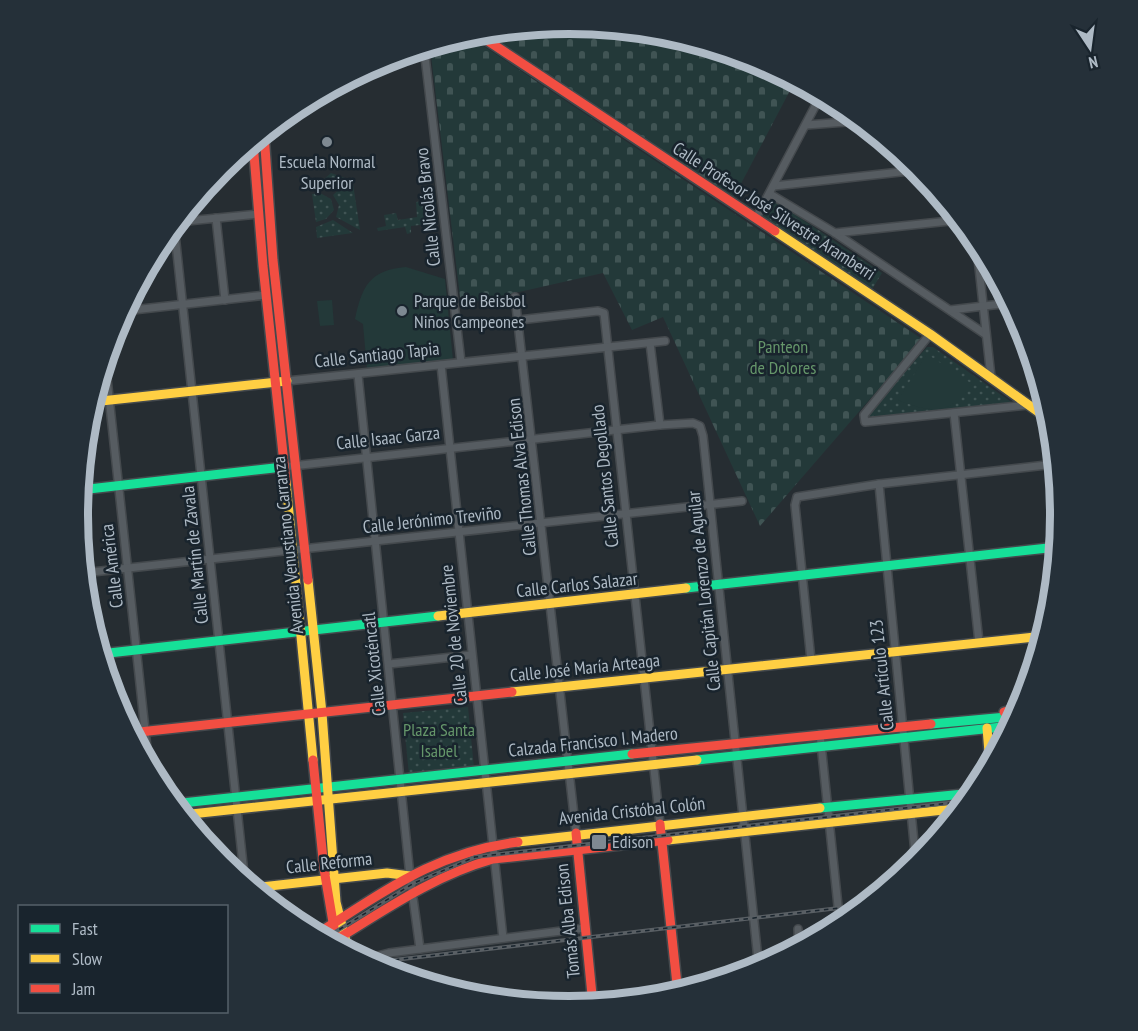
<svg xmlns="http://www.w3.org/2000/svg" width="1138" height="1031" viewBox="0 0 1138 1031" font-family="'PT Sans Narrow',sans-serif">
<style>
.grass{fill:url(#grass-dots)}
.cemetery{fill:url(#cemetery-stones)}
.garden{fill:#233939}
.lines{fill:none;stroke-linecap:round;stroke-linejoin:round}
.street-casing{stroke:#44494d;stroke-width:10}
.fast-casing{stroke:#44494d;stroke-width:12}
.slow-casing{stroke:#44494d;stroke-width:12}
.jam-casing{stroke:#44494d;stroke-width:12}
.street{stroke:#565c61;stroke-width:7}
.fast{stroke:#16e098;stroke-width:9}
.slow{stroke:#ffcf43;stroke-width:9}
.jam{stroke:#f24e42;stroke-width:9}
.rail-casing{stroke:#595f64;stroke-width:4}
.rail{stroke:#19242d;stroke-width:1.5;stroke-dasharray:4.5;stroke-linecap:butt}
.poi-dot{fill:#7e8992;stroke:#19242d;stroke-width:2}
.labels{text-anchor:middle;stroke-width:5;stroke-linejoin:round;paint-order:stroke}
.poi-label{font-size:18px;fill:#aebac5;stroke:#19242d;text-anchor:start}
.street-label{font-size:18px;fill:#aebac5;stroke:#19242d}
.park-label{font-size:18px;fill:#65966a;stroke:#19242d}
.rim{fill:none;stroke:#aebac5;stroke-width:8}
</style>
<defs>
<pattern id="grass-dots" width="8" height="8" patternUnits="userSpaceOnUse" patternTransform="scale(1.5)"><rect width="8" height="8" fill="#233939"/><path d="M2 2h.1M6 6h.1" fill="none" stroke="#405454" stroke-width="1.8" stroke-linecap="round"/></pattern>
<pattern id="cemetery-stones" width="16" height="16" patternUnits="userSpaceOnUse" patternTransform="scale(1.5)"><rect width="16" height="16" fill="#233939"/><path d="M2 7V4a2 2 0 0 1 4 0v3zM10 15v-3a2 2 0 0 1 4 0v3z" fill="#405454"/></pattern>
</defs>
<rect width="100%" height="100%" fill="#262d32"/>
<!-- grass -->
<g class="grass">
<polygon points="331,173 345,178 330,191 313,189"/>
<polygon points="352,177 360,230 336,217 339,205 333,195"/>
<polygon points="320,193 331,199 334,210 326,219 316,222 312,194"/>
<polygon points="435,199 438,223 411,226 411,233 407,234 405,227 378,231 377,228 386,226 384,215 396,213 398,220 417,217 416,202"/>
<polygon points="772,199 882,273 871,291 764,220 763,214"/>
<polygon points="333,220 353,233 317,238 316,227"/>
<polygon points="927,347 933,347 1014,404 868,423 865,417"/>
<polygon points="468,707 474,768 409,775 403,713"/>
</g>
<!-- cemetery -->
<g class="cemetery">
<polygon points="569,24 665,34 757,62 795,81 734,197 483,32"/>
<polygon points="467,35 922,339 760,526 663,317 632,330 603,273 461,305 430,47"/>
</g>
<!-- garden -->
<g class="garden">
<path d="M406 267 445 279 453 360 367 369 363 324 355 319C362 286 370 270 406 267Z"/>
<polygon points="332,300 334,325 320,326 317,301"/>
<path d="M927 354 972 384C950 416 931 413 898 400Z"/>
</g>
<g class="lines">
<defs>
<g id="street">
<polyline points="424,48 461,362"/>
<polyline points="806,125 859,121"/>
<polyline points="774,186 918,170"/>
<polyline points="770,194 835,233 985,334"/>
<polyline points="216,218 225,300"/>
<polyline points="756,218 821,95"/>
<polyline points="177,222 258,214"/>
<polyline points="174,225 245,883"/>
<polyline points="835,233 959,220"/>
<polyline points="976,240 991,377"/>
<polyline points="515,297 576,833"/>
<polyline points="950,310 1010,303"/>
<polyline points="124,311 266,295"/>
<polyline points="519,320 598,311 604,313 660,824"/>
<polyline points="930,334 864,415 865,422 1046,403"/>
<polyline points="650,343 660,425"/>
<polyline points="105,360 149,767"/>
<polyline points="441,365 503,938"/>
<polyline points="358,375 410,876 420,949"/>
<polyline points="287,381 665,341"/>
<polyline points="954,413 979,642"/>
<polyline points="283,467 660,425 693,423 700,426 703,436 759,969"/>
<polyline points="879,484 916,863"/>
<polyline points="83,573 742,501"/>
<polyline points="811,660 795,505 797,497 879,484 1055,464"/>
<polyline points="389,664 471,655"/>
<polyline points="820,734 840,925"/>
<polyline points="798,929 799,947"/>
<polyline points="362,960 389,953 585,928"/>
</g>
<g id="fast">
<polyline points="80,490 283,467"/>
<polyline points="686,588 1057,547"/>
<polyline points="100,654 438,616"/>
<polyline points="931,724 1017,716"/>
<polyline points="697,760 1011,726"/>
<polyline points="173,804 632,754"/>
<polyline points="820,808 974,793"/>
</g>
<g id="slow">
<polyline points="775,231 930,334 1051,421"/>
<polyline points="92,402 287,381"/>
<polyline points="286,482 313,760"/>
<polyline points="308,580 322,713 336,902 349,953"/>
<polyline points="438,616 686,588"/>
<polyline points="512,692 1044,636"/>
<polyline points="987,728 990,765"/>
<polyline points="182,815 697,760"/>
<polyline points="668,840 962,808"/>
<polyline points="518,842 820,808"/>
<polyline points="251,888 387,873 410,876"/>
</g>
<g id="jam">
<polyline points="476,33 775,231"/>
<polyline points="264,133 273,260 308,580"/>
<polyline points="253,142 263,266 286,482"/>
<polyline points="1004,712 1021,707"/>
<polyline points="130,733 512,692"/>
<polyline points="632,754 931,724"/>
<polyline points="313,760 324,869 337,946"/>
<polyline points="660,824 678,994"/>
<polyline points="576,833 593,1005"/>
<path d="M315 935C384 892 435 852 518 842"/>
<path d="M339 938C389 907 436 875 493 859L668 840"/>
</g>
</defs>
<!-- street casing -->
<use href="#street" class="street-casing"/>
<!-- fast casing -->
<use href="#fast" class="fast-casing"/>
<!-- slow casing -->
<use href="#slow" class="slow-casing"/>
<!-- jam casing -->
<use href="#jam" class="jam-casing"/>
<!-- street -->
<use href="#street" class="street"/>
<!-- fast -->
<use href="#fast" class="fast"/>
<!-- slow -->
<use href="#slow" class="slow"/>
<!-- jam -->
<use href="#jam" class="jam"/>
<defs>
<g id="rail">
<polyline points="324,939 414,883 475,857 967,801"/>
<polyline points="368,963 865,905"/>
</g>
</defs>
<!-- rail casing -->
<use href="#rail" class="rail-casing"/>
<!-- rail -->
<use href="#rail" class="rail"/>
</g>
<!-- markers -->
<g class="poi-dot">
<circle cx="327" cy="142" r="6"/>
<circle cx="402" cy="311" r="6"/>
<rect x="591" y="834" width="16" height="16" rx="3"/>
</g>
<g class="labels">
<!-- poi labels -->
<g class="poi-label">
<text x="327" y="168" text-anchor="middle">Escuela Normal<tspan x="327" dy="21">Superior</tspan></text>
<text x="414" y="307">Parque de Beisbol<tspan x="414" dy="21">Niños Campeones</tspan></text>
<text x="612" y="848">Edison</text>
</g>
<!-- street labels -->
<g class="street-label">
<text transform="translate(428 207) rotate(-96)" y="6">Calle Nicolás Bravo</text>
<text transform="translate(774 211) rotate(33)" y="6">Calle Profesor José Silvestre Aramberri</text>
<text transform="translate(377 355) rotate(-6)" y="6">Calle Santiago Tapia</text>
<text transform="translate(388 438) rotate(-6)" y="6">Calle Isaac Garza</text>
<text transform="translate(605 476) rotate(-96)" y="6">Calle Santos Degollado</text>
<text transform="translate(522 477) rotate(-96)" y="6">Calle Thomas Alva Edison</text>
<text transform="translate(432 520) rotate(-6)" y="6">Calle Jerónimo Treviño</text>
<text transform="translate(288 545) rotate(-96)" y="6">Avenida Venustiano Carranza</text>
<text transform="translate(195 555) rotate(-96)" y="6">Calle Martín de Zavala</text>
<text transform="translate(112 566) rotate(-97)" y="6">Calle América</text>
<text transform="translate(577 585) rotate(-6)" y="6">Calle Carlos Salazar</text>
<text transform="translate(704 591) rotate(-96)" y="6">Calle Capitán Lorenzo de Aguilar</text>
<text transform="translate(454 635) rotate(-96)" y="6">Calle 20 de Noviembre</text>
<text transform="translate(374 664) rotate(-96)" y="6">Calle Xicoténcatl</text>
<text transform="translate(585 668) rotate(-6)" y="6">Calle José María Arteaga</text>
<text transform="translate(882 675) rotate(-96)" y="6">Calle Artículo 123</text>
<text transform="translate(593 742) rotate(-6)" y="6">Calzada Francisco I. Madero</text>
<text transform="translate(632 811) rotate(-6)" y="6">Avenida Cristóbal Colón</text>
<text transform="translate(329 863) rotate(-6)" y="6">Calle Reforma</text>
<text transform="translate(568 921) rotate(-96)" y="6">Tomás Alba Edison</text>
</g>
<!-- park labels -->
<g class="park-label">
<text x="783" y="353">Panteon<tspan x="783" dy="21">de Dolores</tspan></text>
<text x="439" y="736">Plaza Santa<tspan x="439" dy="21">Isabel</tspan></text>
</g>
</g>
<!-- crop -->
<path d="M0 0H1138V1031H0ZM88 515a481 481 0 1 1 962 0a481 481 0 1 1-962 0Z" fill="#253039" fill-rule="evenodd"/>
<path class="rim" d="M88 515a481 481 0 1 1 962 0a481 481 0 1 1-962 0Z"/>
<!-- legend -->
<rect x="18" y="905" width="210" height="108" fill="#19242d" stroke="#55606a" stroke-width="1.5"/>
<rect x="30" y="924" width="30" height="9" fill="#16e098" stroke="#55606a" stroke-width="1.5"/>
<text x="72" y="935" font-size="18" fill="#aebac5">Fast</text>
<rect x="30" y="954" width="30" height="9" fill="#ffcf43" stroke="#55606a" stroke-width="1.5"/>
<text x="72" y="965" font-size="18" fill="#aebac5">Slow</text>
<rect x="30" y="984" width="30" height="9" fill="#f24e42" stroke="#55606a" stroke-width="1.5"/>
<text x="72" y="995" font-size="18" fill="#aebac5">Jam</text>
<!-- north arrow -->
<g transform="translate(1090 48) rotate(167)" stroke="#19242d" stroke-width="4.5" paint-order="stroke">
<path d="M0-4.5L10 22L0 15L-10 22Z" fill="#aebac5"/>
<text y="-9" font-size="16" font-weight="bold" text-anchor="middle" fill="#aebac5">N</text>
</g>
</svg>
